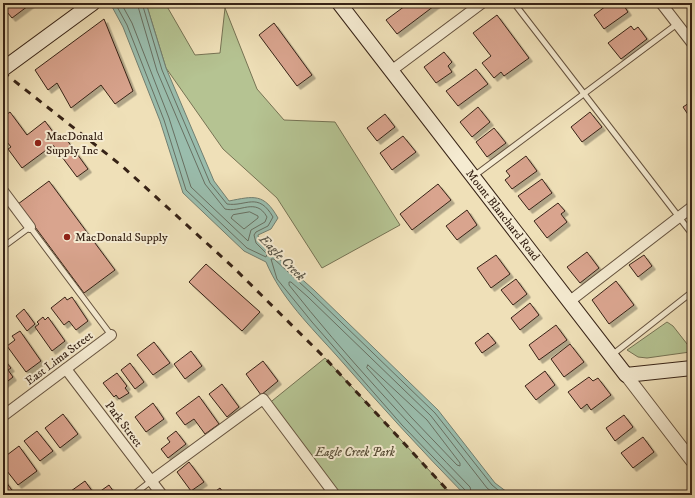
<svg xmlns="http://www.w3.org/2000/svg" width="695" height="498" viewBox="0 0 695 498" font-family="'IM FELL DW Pica',serif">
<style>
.green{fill:#b5c392;stroke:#767354}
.water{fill:#9abdad;stroke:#727f71}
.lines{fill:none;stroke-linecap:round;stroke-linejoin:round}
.shore{stroke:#687062;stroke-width:1}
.building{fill:#d9a48e;stroke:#372316;filter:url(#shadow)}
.service-casing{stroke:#65523e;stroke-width:7}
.minor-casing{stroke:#65523e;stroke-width:12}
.tertiary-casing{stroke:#65523e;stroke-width:14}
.secondary-casing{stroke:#372316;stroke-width:16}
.service{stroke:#f5ebd1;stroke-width:5}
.minor{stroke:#f5ebd1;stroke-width:10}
.tertiary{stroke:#f5ebd1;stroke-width:12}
.secondary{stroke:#f5ebd1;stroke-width:14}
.rail{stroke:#372316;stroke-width:3;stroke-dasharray:7 7;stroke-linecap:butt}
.poi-dot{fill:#8f2418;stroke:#f5ebd1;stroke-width:1.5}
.labels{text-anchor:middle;stroke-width:4;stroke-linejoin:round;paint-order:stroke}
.poi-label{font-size:12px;fill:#372316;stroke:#f5ebd1;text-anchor:start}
.street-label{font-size:12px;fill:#372316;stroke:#f5ebd1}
.park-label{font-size:12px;font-style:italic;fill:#564b35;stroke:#f5ebd1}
.water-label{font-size:13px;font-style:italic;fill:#555143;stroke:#f5ebd1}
</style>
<defs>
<filter id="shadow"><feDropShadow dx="3.5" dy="3.5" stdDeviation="0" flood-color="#0004"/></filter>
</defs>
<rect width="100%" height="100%" fill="#efe0b8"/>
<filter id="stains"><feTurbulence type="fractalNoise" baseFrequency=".005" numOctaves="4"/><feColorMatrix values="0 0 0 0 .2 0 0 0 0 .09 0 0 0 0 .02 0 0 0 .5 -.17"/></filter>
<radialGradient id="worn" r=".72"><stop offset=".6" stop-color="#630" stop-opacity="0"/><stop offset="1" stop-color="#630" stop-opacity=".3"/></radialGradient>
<!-- green -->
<g class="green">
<polygon points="146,3 165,3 195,55 220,53 225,8 257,89 284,120 335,122 400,225 322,268 277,198 223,149 166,68"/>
<polygon points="667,322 673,326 691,349 690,352 647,358 638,357 627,350"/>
<polygon points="325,358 452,495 334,495 267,405"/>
</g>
<!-- water -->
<path class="water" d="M110 3H146L166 68 214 181 229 201C254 196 264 193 278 218L271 229 258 235 259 241 314 290 438 410 495 483 511 495H465C421 450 379 404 337 356 311 327 281 298 266 262L244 251 183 193 160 121 123 27Z"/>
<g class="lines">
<!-- shore -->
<g class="shore">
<path d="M115 3 127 25 164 120 186 190 247 248 266 257 267 254 256 243 254 235 256 232 268 226 273 217C258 191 246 207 227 204L210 183 162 70 142 3"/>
<path d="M121 3 132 23 169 118 191 187 248 241 251 230 265 222 267 217C256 197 240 213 225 209L205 184 157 71 137 3"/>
<polygon points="250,212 258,216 258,218 244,229 231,218 233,215"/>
<polygon points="368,365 427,420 460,463 460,466 457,465 411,417 367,368"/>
<polyline points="467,495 466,491 402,425 312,322 277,279 271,259 274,259 311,293 435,413 492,485 504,495"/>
<path d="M472 495 470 487C407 422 345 356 289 285V282H291L308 297 431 416 487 488 496 495"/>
</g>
</g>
<!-- building -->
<g class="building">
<polygon points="3,3 32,3 12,18 3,7"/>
<polygon points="409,3 438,3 397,34 386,20"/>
<polygon points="610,3 622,3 628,12 604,29 594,15"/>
<polygon points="683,3 692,3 692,6 688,9"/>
<polygon points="497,15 529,58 504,76 501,72 494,78 482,63 491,56 473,33"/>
<polygon points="104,19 133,91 115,104 101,85 71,108 57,83 48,90 35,70"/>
<polygon points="274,23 312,75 297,86 259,35"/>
<polygon points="631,26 634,30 638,27 647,39 621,59 608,43"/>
<polygon points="444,52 452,62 448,66 452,72 436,83 424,67"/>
<polygon points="476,69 488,84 458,106 446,91"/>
<polygon points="692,101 692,114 689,116 683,107"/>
<polygon points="478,107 490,122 472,137 460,122"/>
<polygon points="10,112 27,135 45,121 59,140 64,136 88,169 77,177 53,145 22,168 8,149 11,147 3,137 3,117"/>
<polygon points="590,112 602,127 582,142 571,127"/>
<polygon points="385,114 395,127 377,141 367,128"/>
<polygon points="494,128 506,143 487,157 476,142"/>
<polygon points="403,136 416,152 392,170 380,153"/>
<polygon points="526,156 537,171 512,189 505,180 510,176 506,171"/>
<polygon points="542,179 552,193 529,210 518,196"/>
<polygon points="49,181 115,270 84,293 18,204"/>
<polygon points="438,184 451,200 412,230 400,214"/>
<polygon points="558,203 565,211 561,214 567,222 547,238 534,221"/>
<polygon points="467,210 477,225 457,240 446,226"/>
<polygon points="587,252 599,268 580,283 567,267"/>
<polygon points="496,255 510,274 491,288 477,268"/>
<polygon points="644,255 652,266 638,277 629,265"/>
<polygon points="206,264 260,312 242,331 189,282"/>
<polygon points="516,279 527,294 513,305 501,290"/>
<polygon points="616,281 634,305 609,324 592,300"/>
<polygon points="65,297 67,300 72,297 88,321 76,330 69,321 64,325 51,308"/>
<polygon points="530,303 539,315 520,330 511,318"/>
<polygon points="24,309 35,324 27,331 16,316"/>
<polygon points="43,317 45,320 48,317 65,341 52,351 35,327 39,324 37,322"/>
<polygon points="556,325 567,340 539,360 529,345"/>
<polygon points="20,331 41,361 26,372 7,346 15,340 12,336"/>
<polygon points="488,333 496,343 482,353 475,343"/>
<polygon points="154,342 170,363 153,375 137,355"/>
<polygon points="570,344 584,362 564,377 551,359"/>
<polygon points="191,351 202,366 185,379 174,364"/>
<polygon points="3,358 11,368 8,370 13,377 3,385"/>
<polygon points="263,361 278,381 261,395 246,374"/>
<polygon points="130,363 144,382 135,389 121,370"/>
<polygon points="545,371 555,385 536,400 525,386"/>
<polygon points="117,373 127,386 125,388 129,393 119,399 116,395 114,397 103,383"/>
<polygon points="589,377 593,381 598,378 611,395 591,410 587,404 581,409 568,392"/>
<polygon points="222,384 239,407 227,417 209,394"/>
<polygon points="199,396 219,424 205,434 194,419 185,425 176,413"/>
<polygon points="153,403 164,419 146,432 135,417"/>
<polygon points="63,414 78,434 60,448 45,428"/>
<polygon points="624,415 633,427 615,441 606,428"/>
<polygon points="37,431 53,451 40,461 24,441"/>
<polygon points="176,431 186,444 168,458 161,449 170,442 167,438"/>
<polygon points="643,437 654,452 633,468 621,453"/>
<polygon points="19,446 37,471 18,485 3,466 3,458"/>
<polygon points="189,462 204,482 191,491 177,472"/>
<polygon points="3,478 14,493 11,495 3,495"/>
<polygon points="85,481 95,495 109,485 116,495 74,495 71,491"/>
<polygon points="220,488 225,495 210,495"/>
</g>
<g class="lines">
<defs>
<g id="service">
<polyline points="514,3 692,234"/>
<polyline points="474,176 677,24"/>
<polyline points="3,247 30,227 111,335"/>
<polyline points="612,355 692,292"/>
<polyline points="683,450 692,443"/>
<polyline points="133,495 151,481"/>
</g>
<g id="minor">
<polyline points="661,3 692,43"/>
<polyline points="391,71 482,3"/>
<polyline points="3,191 30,227"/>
<polyline points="570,301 692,207"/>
<polyline points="66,369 162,495"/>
<polyline points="3,416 111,335"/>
<polyline points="151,481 263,399 335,495"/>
</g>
<polyline id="tertiary" points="626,375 692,461"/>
<g id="secondary">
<polyline points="339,3 626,375 692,368"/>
<polyline points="3,69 93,3"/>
</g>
</defs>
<!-- service casing -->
<use href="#service" class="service-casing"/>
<!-- minor casing -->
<use href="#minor" class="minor-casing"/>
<!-- tertiary casing -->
<use href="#tertiary" class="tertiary-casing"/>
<!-- secondary casing -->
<use href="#secondary" class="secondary-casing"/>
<!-- service -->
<use href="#service" class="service"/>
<!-- minor -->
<use href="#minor" class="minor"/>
<!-- tertiary -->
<use href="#tertiary" class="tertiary"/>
<!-- secondary -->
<use href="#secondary" class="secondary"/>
<!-- rail -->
<polyline class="rail" points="3,72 122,166 234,268 325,358 452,495"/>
</g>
<!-- markers -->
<g class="poi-dot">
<circle cx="38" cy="143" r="4"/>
<circle cx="67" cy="237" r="4"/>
</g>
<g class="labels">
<!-- poi labels -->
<g class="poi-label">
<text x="46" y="140">MacDonald<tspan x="46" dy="14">Supply Inc</tspan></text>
<text x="75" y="241">MacDonald Supply</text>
</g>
<!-- street labels -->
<g class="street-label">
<text transform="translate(503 215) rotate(52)" y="4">Mount Blanchard Road</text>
<text transform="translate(59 358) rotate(-37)" y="4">East Lima Street</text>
<text transform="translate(124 424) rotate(53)" y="4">Park Street</text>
</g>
<!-- park labels -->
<g class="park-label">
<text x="355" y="456">Eagle Creek Park</text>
</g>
<!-- water labels -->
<g class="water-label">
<text transform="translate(283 257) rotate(45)" y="5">Eagle Creek</text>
</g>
</g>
<!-- margin -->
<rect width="695" height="498" fill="none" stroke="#efe0b8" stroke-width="16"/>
<rect x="4" y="4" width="687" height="490" fill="none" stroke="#372316" stroke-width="2"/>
<rect x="8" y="8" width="679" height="482" fill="none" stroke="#372316"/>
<rect width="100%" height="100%" filter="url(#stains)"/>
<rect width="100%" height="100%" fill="url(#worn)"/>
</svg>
